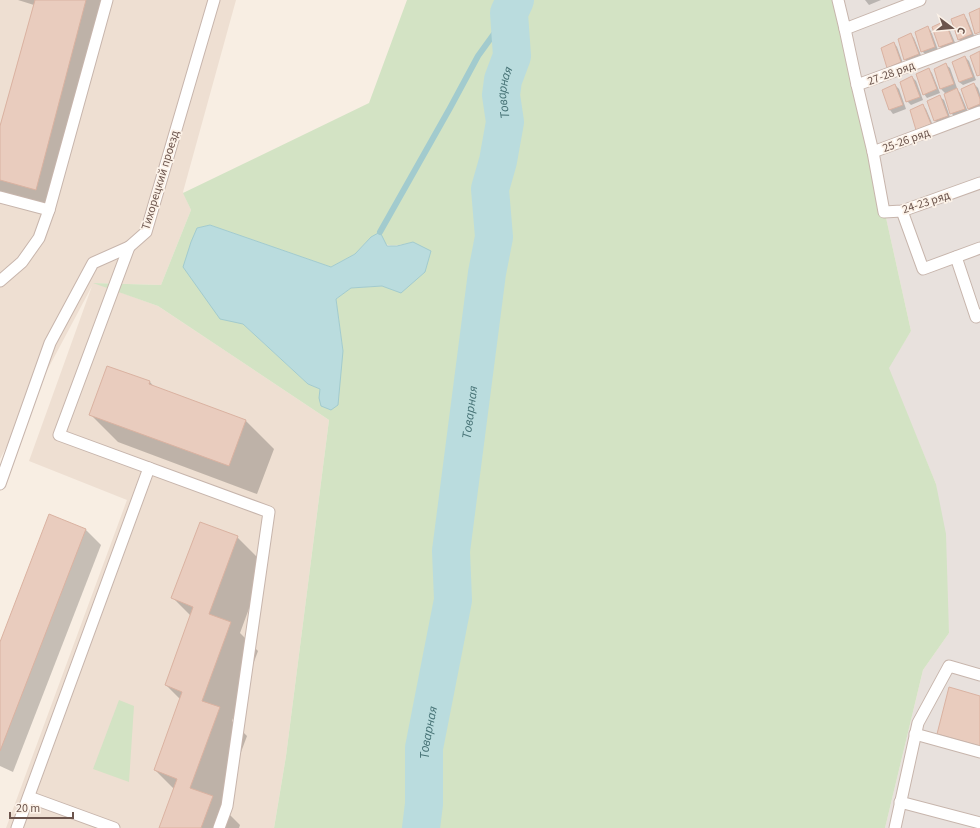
<svg xmlns="http://www.w3.org/2000/svg" width="980" height="828" viewBox="0 0 980 828" font-family="'Source Sans 3',sans-serif">
<style>
.residential{fill:#eedfd2}
.industrial{fill:#e8e1dd}
.green{fill:#d3e3c4;fill-rule:evenodd}
.water{fill:#badcde;stroke:#a2cbce}
.shadow{fill:#0003}
.lines{fill:none;stroke-linecap:round;stroke-linejoin:round}
.stream{stroke:#a2cbce;stroke-width:6}
.river{stroke:#badcde;stroke-width:38}
.building{fill:#e9ccbe;stroke:#dab2a1}
.service-casing{stroke:#c7b5ac;stroke-width:13}
.service{stroke:#fff;stroke-width:11}
.labels{text-anchor:middle;stroke-width:3.5;stroke-linejoin:round;paint-order:stroke}
.street-label{font-size:12px;fill:#6c554d;stroke:#fcf2e8}
.water-label{font-size:13px;font-style:italic;fill:#477376;stroke:#fcf2e8}
</style>
<rect width="100%" height="100%" fill="#f8eee3"/>
<!-- residential -->
<polygon class="residential" points="0,0 236,0 183,192 191,210 161,285 95,283 158,306 329,420 286,756 274,828 6,828 127,500 29,461 92,286 0,459"/>
<!-- industrial -->
<polygon class="industrial" points="838,0 980,0 980,828 885,828 923,670 949,633 936,484 888,368 911,331"/>
<!-- green -->
<g class="green">
<path d="M407 0H838L911 331 889 368 936 484 946 534 949 633 923 670 885 828H274L286 756 329 420 158 306 93 283 161 285 191 210 183 193 369 103ZM210 225 331 267 355 254 371 237C391 248 391 247 413 242L425 272 401 292 382 286 351 288 336 299 343 351 319 398 320 389 308 384 243 324 197 228Z"/>
<polygon points="119,700 134,706 129,782 93,769"/>
</g>
<!-- water -->
<polygon class="water" points="210,225 331,267 355,254 371,237 380,232 387,246 397,246 413,242 431,251 425,272 401,293 382,286 351,288 336,299 343,351 338,405 331,410 321,406 319,398 320,389 308,384 243,324 220,319 183,267 191,242 197,228"/>
<!-- shadow -->
<g class="shadow">
<polygon points="18,0 106,0 52,205 0,191 0,127 34,5"/>
<polygon points="865,0 881,0 869,5"/>
<polygon points="963,15 967,19 975,38 962,43 958,39"/>
<polygon points="945,22 948,26 956,45 943,50 939,46"/>
<polygon points="927,27 931,31 938,50 926,55 922,51"/>
<polygon points="911,35 914,38 922,58 909,63 905,59"/>
<polygon points="894,43 897,47 904,66 892,71 888,67"/>
<polygon points="965,57 969,61 976,80 963,85 959,82"/>
<polygon points="946,65 950,68 957,88 956,89 960,93 968,112 955,117 951,113 946,94 941,89 935,70"/>
<polygon points="929,70 932,73 940,93 927,98 924,94"/>
<polygon points="912,77 916,81 923,100 911,105 907,101"/>
<polygon points="974,84 978,88 980,94 980,109 972,112 969,108"/>
<polygon points="895,85 899,89 906,109 893,114 890,110 883,91"/>
<polygon points="940,97 944,100 951,120 938,124 935,121 929,102"/>
<polygon points="922,105 926,109 934,128 921,133 917,129"/>
<polygon points="108,367 150,382 155,388 246,421 274,449 257,494 118,442 90,414"/>
<polygon points="50,516 86,530 101,545 13,772 0,766 0,645"/>
<polygon points="237,537 265,565 240,633 258,651 232,721 247,736 221,806 240,825 239,828 160,828 174,789 155,770 181,700 166,685 191,616 173,598"/>
<polygon points="980,697 980,756 953,749 938,733"/>
</g>
<g class="lines">
<!-- stream -->
<polyline class="stream" points="380,232 450,108 478,56 509,13"/>
<!-- river -->
<path class="river" id="s1" d="M421 828 424 804V748L453 600 451 551 487 273 494 237 490 189 498 161 505 122 501 95 503 80 512 56 509 13 515 0"/>
</g>
<!-- building -->
<g class="building">
<polygon points="35,0 86,0 36,190 0,180 0,126"/>
<polygon points="980,8 980,32 975,34 969,13"/>
<polygon points="964,14 972,34 958,40 951,19"/>
<polygon points="945,21 953,42 939,47 932,27"/>
<polygon points="928,26 935,47 921,52 915,32"/>
<polygon points="911,33 919,54 904,60 898,39"/>
<polygon points="894,42 901,62 887,68 881,48"/>
<polygon points="980,51 980,75 977,76 970,56"/>
<polygon points="965,56 973,77 959,82 952,62"/>
<polygon points="946,63 954,84 940,89 934,69"/>
<polygon points="929,68 937,89 923,95 916,74"/>
<polygon points="912,76 920,97 906,102 900,82"/>
<polygon points="974,83 980,99 980,104 968,109 961,89"/>
<polygon points="895,84 903,105 889,110 882,90"/>
<polygon points="957,88 965,109 950,114 944,94"/>
<polygon points="940,95 948,116 934,121 927,101"/>
<polygon points="923,104 931,124 916,130 910,110"/>
<polygon points="107,366 150,381 149,384 246,420 229,466 89,415"/>
<polygon points="49,514 86,529 0,751 0,642"/>
<polygon points="200,522 238,536 209,614 231,622 202,701 220,707 190,788 213,796 201,828 159,828 177,779 154,770 182,692 165,685 193,607 171,598"/>
<polygon points="949,687 980,696 980,746 937,734"/>
</g>
<g class="lines">
<defs>
<g id="service">
<polyline points="838,0 845,29 920,0"/>
<polyline points="845,29 857,85 980,40"/>
<polyline points="857,85 873,152 980,112"/>
<polyline points="873,152 884,212 902,211 980,183"/>
<polyline points="0,197 49,210"/>
<polyline points="902,211 923,269 980,248"/>
<polyline points="129,247 59,435 269,512 227,806 219,828"/>
<polyline points="956,257 976,317 980,315"/>
<polyline points="0,281 22,262 39,238 49,210 107,0"/>
<polyline points="0,484 50,343 93,263 129,247 146,232 214,0"/>
<polyline points="915,734 980,752"/>
<polyline points="29,797 114,828"/>
<polyline points="900,802 980,823"/>
<polyline points="17,828 149,468"/>
<polyline points="895,828 918,723 949,666 980,675"/>
</g>
</defs>
<!-- service casing -->
<use href="#service" class="service-casing"/>
<!-- service -->
<use href="#service" class="service"/>
</g>
<g class="labels">
<!-- street labels -->
<g class="street-label">
<text transform="translate(891 73) rotate(-20)" y="4">27-28 ряд</text>
<text transform="translate(906 140) rotate(-20)" y="4">25-26 ряд</text>
<text transform="translate(160 180) rotate(-73)" y="4">Тихорецкий проезд</text>
<text transform="translate(926 202) rotate(-18)" y="4">24-23 ряд</text>
</g>
<!-- water labels -->
<g class="water-label">
<text dy="5" stroke="none"><textPath href="#s1" startOffset="744">Товарная</textPath></text>
<text dy="5" stroke="none"><textPath href="#s1" startOffset="420">Товарная</textPath></text>
<text dy="5" stroke="none"><textPath href="#s1" startOffset="96">Товарная</textPath></text>
</g>
</g>
<!-- north arrow -->
<g transform="translate(952 28) rotate(106)" stroke="#fcf2e8" stroke-width="3" paint-order="stroke">
<path d="M0-3L7 15L0 10L-7 15Z" fill="#6c554d"/>
<text y="-6" font-size="11" font-weight="bold" text-anchor="middle" fill="#6c554d">С</text>
</g>
<!-- scale -->
<path d="M10 812v6h63v-6" fill="none" stroke="#6c554d" stroke-width="2"/>
<text x="16" y="812" font-size="12" fill="#6c554d" stroke="#fcf2e8" stroke-width="3" paint-order="stroke">20 m</text>
</svg>
